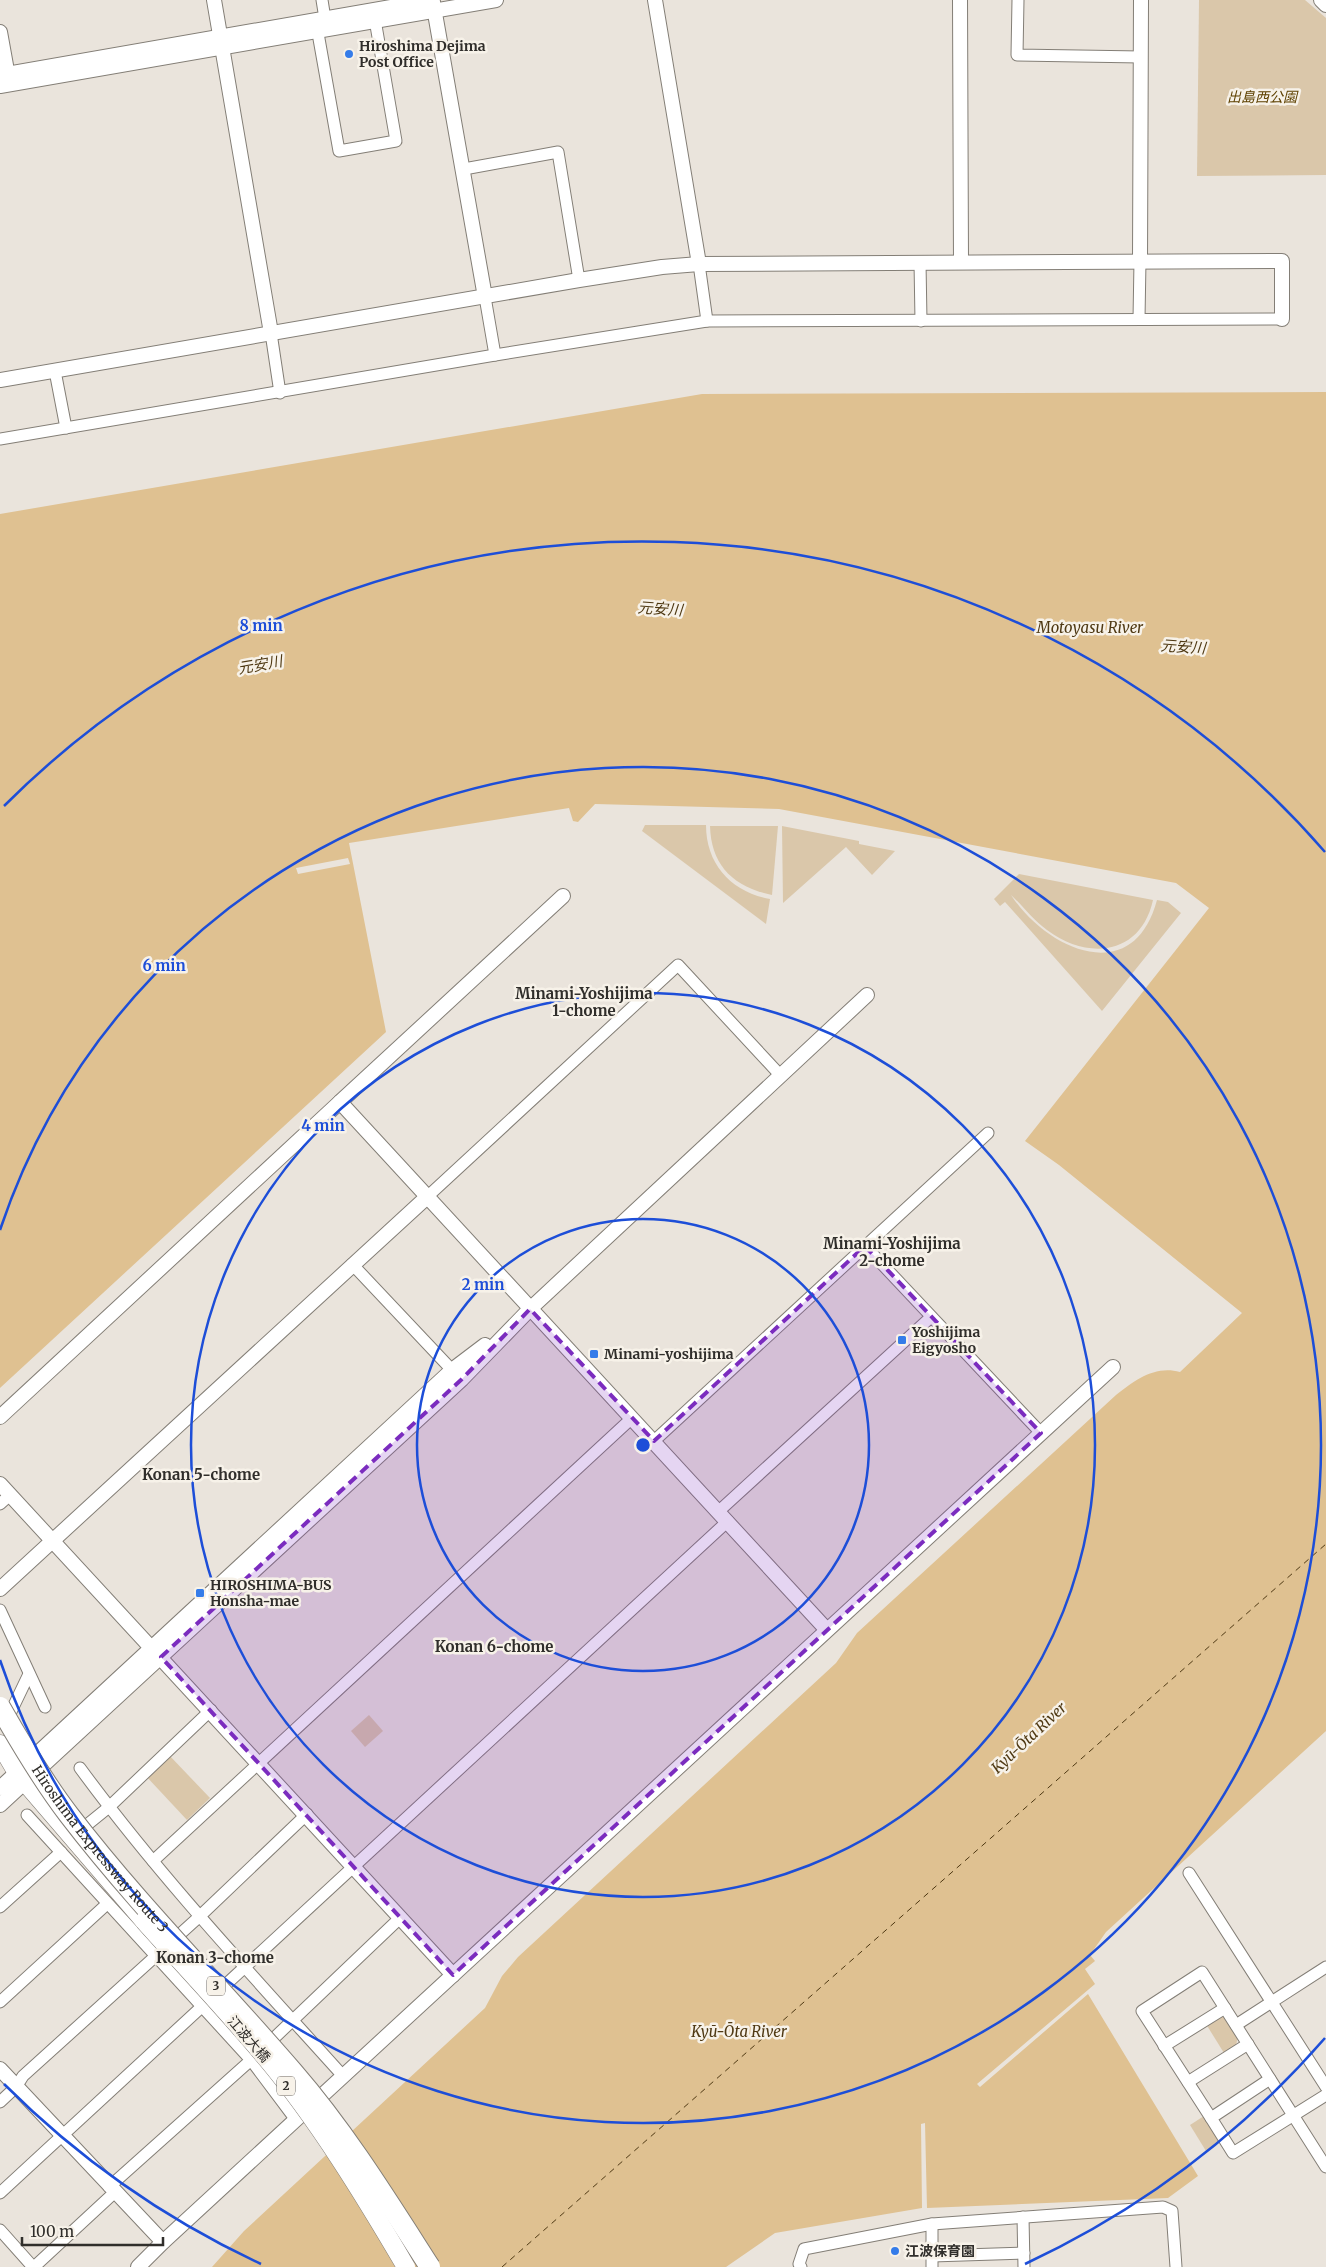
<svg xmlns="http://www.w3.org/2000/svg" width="1326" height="2267" viewBox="0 0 1326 2267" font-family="Merriweather,'Noto Sans JP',serif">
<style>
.green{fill:#dac7aa}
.water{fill:#dfc191}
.pier{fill:#eae4dc}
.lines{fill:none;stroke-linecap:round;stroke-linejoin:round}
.ferry{stroke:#4f3913;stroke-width:1;stroke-dasharray:6 5;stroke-linecap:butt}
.minor-casing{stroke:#837e76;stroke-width:13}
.tertiary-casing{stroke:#837e76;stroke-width:16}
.trunk-casing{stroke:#837e76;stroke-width:19}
.minor{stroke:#fff;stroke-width:11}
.tertiary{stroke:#fff;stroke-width:14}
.trunk{stroke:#fff;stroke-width:18}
.trunk-bridge-casing{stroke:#837e76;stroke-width:19;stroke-linecap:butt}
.motorway-bridge-casing{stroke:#837e76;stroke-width:22;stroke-linecap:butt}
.trunk-bridge{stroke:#fff;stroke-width:18}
.motorway-bridge{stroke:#fff;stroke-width:20}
.marked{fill:#7b2cbf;fill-opacity:0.2;stroke:#7b2cbf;stroke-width:4;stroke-dasharray:10 6;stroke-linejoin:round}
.ring{fill:none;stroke:#1d4ed8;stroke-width:2.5}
.poi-dot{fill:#357ce9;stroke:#f7f2e9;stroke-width:2}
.labels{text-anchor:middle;stroke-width:5;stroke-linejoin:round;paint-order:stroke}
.shield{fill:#f7f2e9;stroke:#6c6964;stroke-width:1}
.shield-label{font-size:12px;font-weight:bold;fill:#302e2b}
.poi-label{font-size:14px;font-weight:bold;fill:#302e2b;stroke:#f7f2e9;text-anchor:start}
.park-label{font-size:14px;font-style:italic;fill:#5e4101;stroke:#f7f2e9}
.street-label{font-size:14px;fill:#302e2b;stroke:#f7f2e9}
.water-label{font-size:15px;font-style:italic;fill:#4f3913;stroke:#f7f2e9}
.neighbourhood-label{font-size:15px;font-weight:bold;fill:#302e2b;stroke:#f7f2e9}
.centre{fill:#1d4ed8;stroke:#f7f2e9;stroke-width:2.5}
.ring-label{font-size:15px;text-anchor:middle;font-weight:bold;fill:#1d4ed8;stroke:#f7f2e9;stroke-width:5;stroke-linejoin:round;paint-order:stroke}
</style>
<rect width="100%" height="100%" fill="#eae4dc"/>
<!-- green -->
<g class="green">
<polygon points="1199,0 1305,0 1326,18 1326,175 1197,176"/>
<path d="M645 825H706C706 865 732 892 770 899L766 924 642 831Z"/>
<path d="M710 826H778L772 895C733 887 711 865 710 826Z"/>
<polygon points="782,826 859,841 859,844 895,851 872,875 846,847 783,903"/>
<path d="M1019 874 1153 900C1141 955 1088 961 1047 930 1033 920 1023 906 1011 895 1047 950 1133 989 1157 900L1168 902 1181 913 1102 1011 1005 902 1000 906 994 899Z"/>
<polygon points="369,1715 383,1731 365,1747 351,1731"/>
<polygon points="168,1754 210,1798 187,1820 145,1775"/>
<polygon points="1219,2016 1227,2018 1238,2037 1236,2045 1224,2053 1206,2024"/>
<polygon points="1204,2116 1220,2142 1206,2151 1190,2125"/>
</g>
<!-- water -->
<path class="water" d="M1326 392V1731L1106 1932 1090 1955 1095 1961 1085 1969 1095 1984 977 2084 980 2087 1088 1994 1198 2176 1168 2198 927 2208 925 2123 921 2124 922 2208 775 2233 726 2267H212L244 2231 485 2008 502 1976 518 1957 836 1663 857 1633 1116 1395C1135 1380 1155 1365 1180 1372L1242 1313 1059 1165 1025 1141 1209 908 1176 883 779 809 595 804 578 822 573 821 569 808 349 843 386 1032 0 1388V514L702 394Z"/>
<!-- pier -->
<polygon class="pier" points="348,858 350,864 298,874 296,868"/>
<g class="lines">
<!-- ferry -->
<polyline class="ferry" points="502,2267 1326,1544"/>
<defs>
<g id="minor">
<polyline points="322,0 326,25"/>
<polyline points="1018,0 1017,55 1141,57"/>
<polyline points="316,22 339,151 396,141 374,14"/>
<polyline points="464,169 558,152 579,280"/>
<polyline points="920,262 921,321"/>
<polyline points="699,264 707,321"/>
<polyline points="485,297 495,355"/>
<polyline points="1139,319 1140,261"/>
<polyline points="271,333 280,393"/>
<polyline points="55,371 66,428"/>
<polyline points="0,439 495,355 707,321 1282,319"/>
<polyline points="427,1197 678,965 781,1076"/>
<polyline points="865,1246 1041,1433"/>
<polyline points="352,1264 452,1370"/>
<polyline points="654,1441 988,1133"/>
<polyline points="0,1504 10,1495"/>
<polyline points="719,1511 931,1317"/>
<polyline points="0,1610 45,1707"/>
<polyline points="6,1722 29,1674"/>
<path d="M80 1768C160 1877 253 1976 343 2076"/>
<polyline points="27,1815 251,2060 296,2120"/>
<polyline points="76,1829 88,1824 109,1807 211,1710"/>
<polyline points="153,1861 632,1418"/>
<polyline points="1189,1873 1326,2087"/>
<polyline points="0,1907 61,1852"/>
<polyline points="0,2002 107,1904"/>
<polyline points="1236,2025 1326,1967"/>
<polyline points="1164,2046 1225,2008"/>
<polyline points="1270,2079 1211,2118 1233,2153 1326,2095"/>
<polyline points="1188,2082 1248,2044"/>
<polyline points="0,2102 16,2087 23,2076 200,1916 307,1814"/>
<polyline points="1211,2118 1142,2011 1202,1972 1326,2167"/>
<polyline points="109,2187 251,2060 401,1917"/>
<polyline points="0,2193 728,1521"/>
<polyline points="1023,2217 1024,2267"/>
<polyline points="932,2224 932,2267"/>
<polyline points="0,2230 33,2267"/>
<polyline points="932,2256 1024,2253"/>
<polyline points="34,2267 115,2192"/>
<polyline points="801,2267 799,2264 804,2249 932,2224 1163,2207 1172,2211 1176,2267"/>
</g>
<g id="tertiary">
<polyline points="214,0 271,333"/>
<polyline points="655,0 699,264"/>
<polyline points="960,0 961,262"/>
<polyline points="1321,0 1326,5"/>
<polyline points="433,2 485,297"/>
<polyline points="0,32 9,82"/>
<polyline points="0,75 431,0"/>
<polyline points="0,86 496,0"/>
<polyline points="1140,261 1141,0"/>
<polyline points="0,380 579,280 662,267 699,264 1282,261 1282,319"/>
<polyline points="340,1102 563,896"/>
<polyline points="0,1417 340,1102 826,1629"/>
<polyline points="0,1484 453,1975"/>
<polyline points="0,1589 427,1197"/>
<polyline points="0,1788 452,1370 485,1345"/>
<polyline points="0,1805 462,1379 530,1309 867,995"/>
<polyline points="0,2069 163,2242"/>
<polyline points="138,2267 163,2242 1113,1367"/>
</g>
<polyline id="trunk" points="0,1744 17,1773 144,1921"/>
</defs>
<!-- minor casing -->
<use href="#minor" class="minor-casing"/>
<!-- tertiary casing -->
<use href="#tertiary" class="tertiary-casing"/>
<!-- trunk casing -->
<use href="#trunk" class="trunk-casing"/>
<!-- minor -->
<use href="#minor" class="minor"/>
<!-- tertiary -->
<use href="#tertiary" class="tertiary"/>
<!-- trunk -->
<use href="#trunk" class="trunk"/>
<defs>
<path id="trunk-bridge" d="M144 1921C185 1967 227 2011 266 2058 318 2120 365 2197 406 2267"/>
<g id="motorway-bridge">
<path id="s1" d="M0 1707C21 1744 43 1781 69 1815 138 1905 219 1986 293 2072 345 2132 387 2200 430 2267"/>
</g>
</defs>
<!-- trunk-bridge casing -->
<use href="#trunk-bridge" class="trunk-bridge-casing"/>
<!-- motorway-bridge casing -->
<use href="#motorway-bridge" class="motorway-bridge-casing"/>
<!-- trunk-bridge -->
<use href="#trunk-bridge" class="trunk-bridge"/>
<!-- motorway-bridge -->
<use href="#motorway-bridge" class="motorway-bridge"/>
</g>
<!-- marked area -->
<path class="marked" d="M865 1246 1041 1433 453 1975 161 1657 462 1379 530 1309 654 1441Z"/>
<!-- distance rings -->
<g class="ring">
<circle cx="643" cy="1445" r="226"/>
<circle cx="643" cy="1445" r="452"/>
<path d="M0 1230A678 678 0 1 1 0 1660"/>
<path d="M1325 2038A904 904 0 0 1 1025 2264M261 2264A904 904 0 0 1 4 2084M4 806A904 904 0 0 1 1325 852"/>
</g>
<!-- markers -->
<g class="poi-dot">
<circle cx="349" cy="54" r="5"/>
<rect x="897" y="1335" width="10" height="10" rx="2.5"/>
<rect x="589" y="1349" width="10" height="10" rx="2.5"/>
<rect x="195" y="1588" width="10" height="10" rx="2.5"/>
<circle cx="895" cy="2251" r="5"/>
</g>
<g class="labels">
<!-- shield labels -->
<g class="shield">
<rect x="207" y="1976.5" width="18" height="19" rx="4"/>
<rect x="277" y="2076.5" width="18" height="19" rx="4"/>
</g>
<g class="shield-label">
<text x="216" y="1990">3</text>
<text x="286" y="2090">2</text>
</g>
<!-- poi labels -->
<g class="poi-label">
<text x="359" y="51">Hiroshima Dejima<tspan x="359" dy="16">Post Office</tspan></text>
<text x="912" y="1337">Yoshijima<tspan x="912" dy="16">Eigyosho</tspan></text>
<text x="604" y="1359">Minami-yoshijima</text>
<text x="210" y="1590">HIROSHIMA-BUS<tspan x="210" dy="16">Honsha-mae</tspan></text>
<text x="905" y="2256">江波保育園</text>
</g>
<!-- park labels -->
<g class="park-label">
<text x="1262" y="102">出島西公園</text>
</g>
<!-- street labels -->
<g class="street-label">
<text dy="5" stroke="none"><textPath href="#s1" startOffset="174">Hiroshima Expressway Route 3</textPath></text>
<text transform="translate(249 2039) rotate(49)" y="5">江波大橋</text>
</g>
<!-- water labels -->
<g class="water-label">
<text transform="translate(660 609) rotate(4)" y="5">元安川</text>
<text x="1090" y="633">Motoyasu River</text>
<text transform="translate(1183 647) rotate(4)" y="5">元安川</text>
<text transform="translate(260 665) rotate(-10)" y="5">元安川</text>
<text transform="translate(1029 1738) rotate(-43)" y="5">Kyū-Ōta River</text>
<text x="739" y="2037">Kyū-Ōta River</text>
</g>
<!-- neighbourhood labels -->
<g class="neighbourhood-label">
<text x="584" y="999">Minami-Yoshijima<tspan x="584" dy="17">1-chome</tspan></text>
<text x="892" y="1249">Minami-Yoshijima<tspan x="892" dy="17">2-chome</tspan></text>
<text x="201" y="1480">Konan 5-chome</text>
<text x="494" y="1652">Konan 6-chome</text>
<text x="215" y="1963">Konan 3-chome</text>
</g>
</g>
<circle cx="643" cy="1445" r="8" class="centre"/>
<g class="ring-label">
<text x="261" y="631">8 min</text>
<text x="164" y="971">6 min</text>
<text x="323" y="1131">4 min</text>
<text x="483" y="1290">2 min</text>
</g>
<!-- scale -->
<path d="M22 2237v8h141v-8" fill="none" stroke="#302e2b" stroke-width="2.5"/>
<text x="30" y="2237" font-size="15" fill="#302e2b" stroke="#f7f2e9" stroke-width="4" paint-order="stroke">100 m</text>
</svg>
